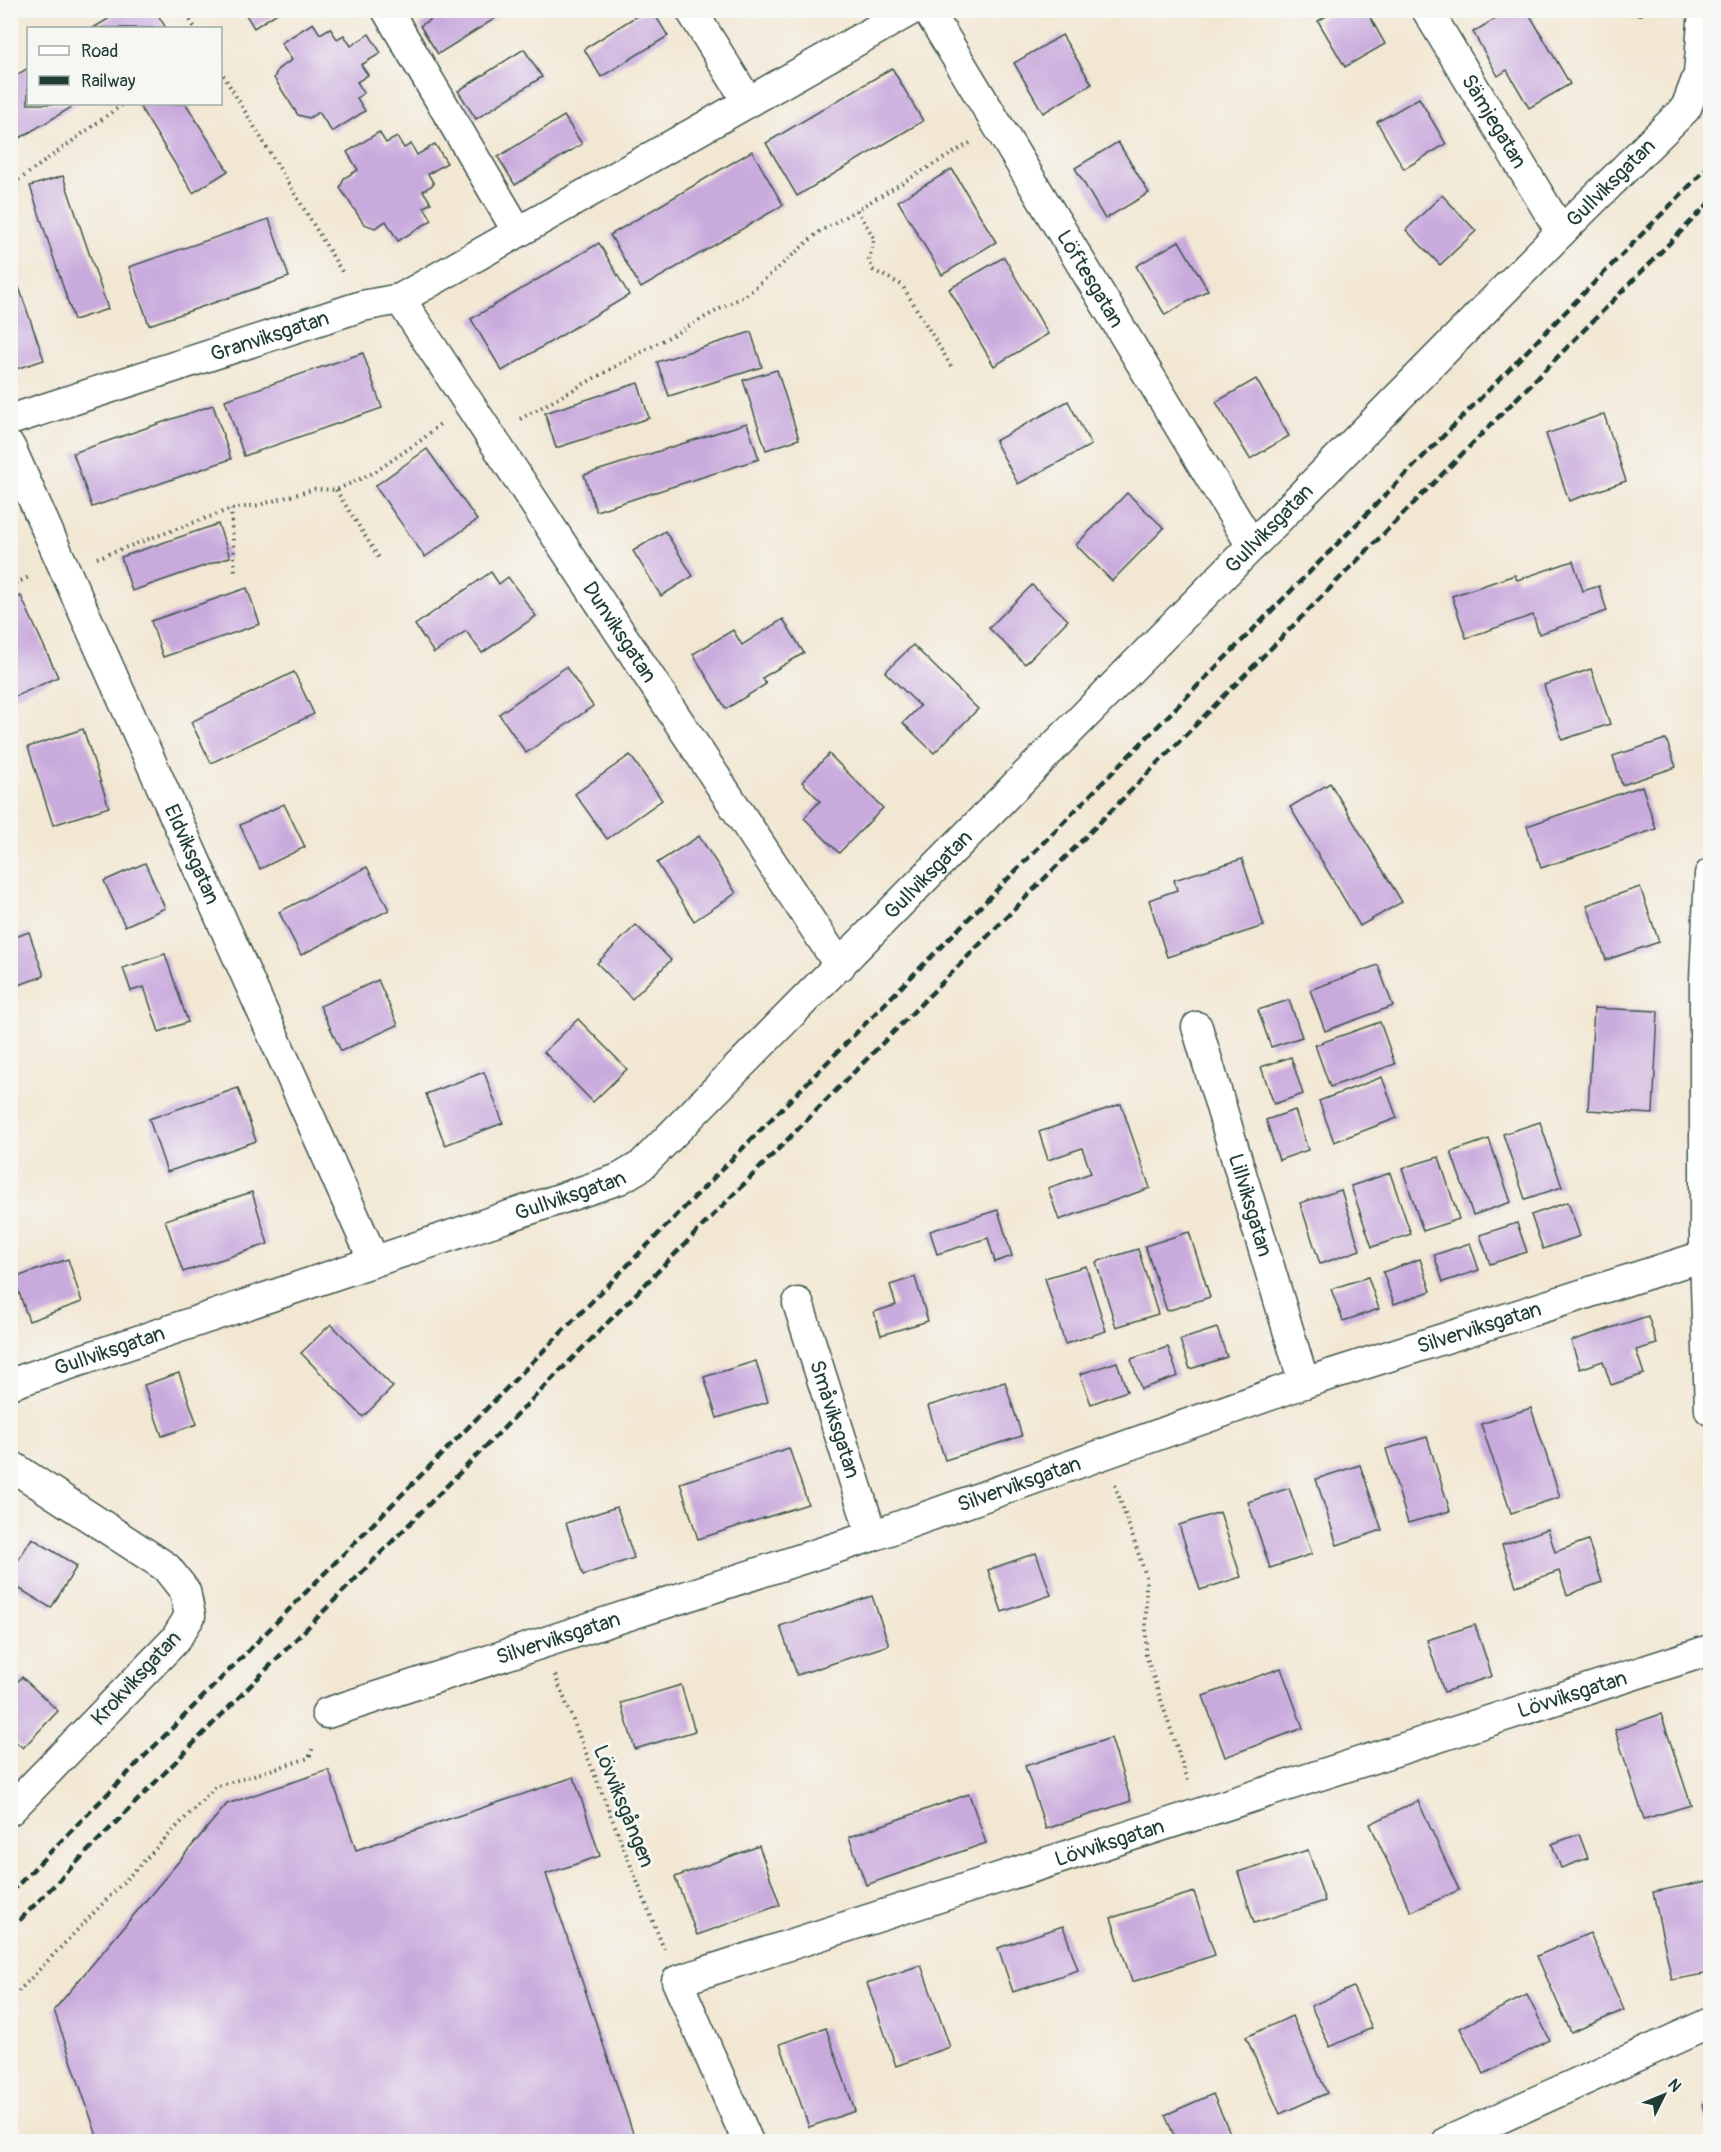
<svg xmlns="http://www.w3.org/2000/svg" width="1721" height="2152" viewBox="0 0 1721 2152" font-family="Pangolin,sans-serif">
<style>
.building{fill:#c9aadd}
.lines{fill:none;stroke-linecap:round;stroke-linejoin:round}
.minor-casing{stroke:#3f564c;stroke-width:33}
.path{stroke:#3f564c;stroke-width:4;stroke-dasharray:1.5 4.5;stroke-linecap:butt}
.minor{stroke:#fff;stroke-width:30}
.rail{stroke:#1f3d34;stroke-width:4.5;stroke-dasharray:9 4.5;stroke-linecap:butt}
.labels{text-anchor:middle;stroke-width:6;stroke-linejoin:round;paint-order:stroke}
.street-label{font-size:21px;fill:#1f3d34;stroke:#f6f6f2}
</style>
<rect width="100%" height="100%" fill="#f6f6f2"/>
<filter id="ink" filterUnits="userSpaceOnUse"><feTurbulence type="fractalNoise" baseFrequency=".0167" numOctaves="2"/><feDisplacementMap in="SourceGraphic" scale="12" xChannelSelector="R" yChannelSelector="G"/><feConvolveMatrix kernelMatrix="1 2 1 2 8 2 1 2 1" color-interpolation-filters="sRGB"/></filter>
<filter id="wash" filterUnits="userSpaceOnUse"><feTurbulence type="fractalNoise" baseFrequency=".008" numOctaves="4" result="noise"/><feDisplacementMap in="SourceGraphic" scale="24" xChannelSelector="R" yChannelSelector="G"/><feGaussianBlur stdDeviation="1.35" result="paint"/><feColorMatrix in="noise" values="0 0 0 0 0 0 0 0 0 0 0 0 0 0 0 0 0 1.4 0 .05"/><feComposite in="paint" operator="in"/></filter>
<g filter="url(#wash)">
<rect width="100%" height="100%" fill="#f2e7d3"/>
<g id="blocks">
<!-- building -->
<g class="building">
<polygon points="123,10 155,10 166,28 93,28"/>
<polygon points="243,10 282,10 254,28"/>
<polygon points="445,10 503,10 504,13 438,54 420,26"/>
<polygon points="646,10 652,10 668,36 601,77 584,49"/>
<polygon points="982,10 999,10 987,18"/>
<polygon points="1336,10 1366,10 1385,44 1345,67 1318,21"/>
<polygon points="1510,10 1527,10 1570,84 1529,108 1507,70 1498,76 1473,32"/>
<polygon points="1596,10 1642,10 1642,15 1596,12"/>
<polygon points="313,23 320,34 330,28 337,39 344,35 351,46 369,34 381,53 361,65 368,75 357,82 364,93 357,98 365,111 332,132 319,112 309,118 298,115 274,78 278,69 292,60 281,43"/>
<polygon points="1062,35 1092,84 1043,113 1014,63"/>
<polygon points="524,49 542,77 476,119 458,91"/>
<polygon points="28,68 28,104 77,104 10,144 10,79"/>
<polygon points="892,68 923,121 797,196 766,143"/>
<polygon points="1419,98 1446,144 1404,169 1377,122"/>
<polygon points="138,104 186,104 228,171 193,193"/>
<polygon points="564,116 582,144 515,185 498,157"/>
<polygon points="379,132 386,143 397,137 404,148 411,144 417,155 435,144 447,163 428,174 434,184 423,191 431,203 424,207 432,220 398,241 386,221 375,228 364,224 340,188 344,178 358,170 347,152"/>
<polygon points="1118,142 1149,193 1105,219 1075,168"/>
<polygon points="752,151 783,205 641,288 610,235"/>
<polygon points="952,169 996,242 942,275 898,201"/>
<polygon points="63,176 108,309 74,320 30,186"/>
<polygon points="1442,195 1476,231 1440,265 1406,230"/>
<polygon points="269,219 289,277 149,325 129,267"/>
<polygon points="1179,241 1208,290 1165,315 1136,266"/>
<polygon points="599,243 629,295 502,371 471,319"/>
<polygon points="1004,257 1048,334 994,366 949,289"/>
<polygon points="10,261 44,360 10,371"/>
<polygon points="751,332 762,367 669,396 657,362"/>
<polygon points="363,353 382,408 244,456 225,400"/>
<polygon points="777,370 799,439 766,450 743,380"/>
<polygon points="1256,379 1289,436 1250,459 1216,402"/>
<polygon points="638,383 649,418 556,448 545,413"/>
<polygon points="1068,401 1091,445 1018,484 995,441"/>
<polygon points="213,405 231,459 92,507 73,453"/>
<polygon points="1604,414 1626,481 1569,501 1546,434"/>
<polygon points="747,423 759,459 596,511 584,475"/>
<polygon points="427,449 477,520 425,557 375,486"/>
<polygon points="1127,493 1164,528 1112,581 1076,545"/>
<polygon points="218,524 230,557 132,591 121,557"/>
<polygon points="665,531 693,576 661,596 633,551"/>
<polygon points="1573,561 1583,591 1599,586 1607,611 1539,634 1533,615 1466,638 1452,596 1515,575 1517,580"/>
<polygon points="491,572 499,584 508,577 536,616 482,653 466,631 434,653 415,625"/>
<polygon points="1032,585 1068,620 1025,664 989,628"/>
<polygon points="247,588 260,624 163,657 151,621"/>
<polygon points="21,596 58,677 10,699 10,601"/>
<polygon points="783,619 804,653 762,678 766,684 726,709 693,654 733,630 742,645"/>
<polygon points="913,645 978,709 934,753 903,723 920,706 885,672"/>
<polygon points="566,667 593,706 526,753 499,714"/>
<polygon points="1591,669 1610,724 1562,740 1544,685"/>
<polygon points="294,672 314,714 211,763 191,722"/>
<polygon points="83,729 109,807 53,825 28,747"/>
<polygon points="1666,739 1676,767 1622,785 1613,756"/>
<polygon points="829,754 883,808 839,853 804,818 820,801 802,782"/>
<polygon points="630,755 662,800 607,839 575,794"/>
<polygon points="1330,783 1402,902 1360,926 1290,807"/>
<polygon points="1642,786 1656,829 1541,868 1527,826"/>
<polygon points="284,804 305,847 260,869 240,825"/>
<polygon points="699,836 736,893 694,921 657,863"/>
<polygon points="1242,859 1264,926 1167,957 1149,900 1177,890 1174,880"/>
<polygon points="145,863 165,908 125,926 104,881"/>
<polygon points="367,867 389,910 301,955 279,912"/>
<polygon points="1640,887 1659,942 1606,960 1587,905"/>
<polygon points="636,925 671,960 632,999 597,963"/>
<polygon points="29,932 44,976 13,987 10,981 10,939"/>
<polygon points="165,954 188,1022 159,1032 144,987 131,991 123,968"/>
<polygon points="1378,965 1393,1006 1325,1031 1310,990"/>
<polygon points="378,980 398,1025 341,1051 320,1006"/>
<polygon points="1289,1000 1302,1037 1271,1047 1258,1010"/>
<polygon points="1594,1008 1658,1011 1653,1114 1588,1110"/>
<polygon points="578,1019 627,1069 593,1102 544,1052"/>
<polygon points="1380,1022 1395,1064 1330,1087 1315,1045"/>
<polygon points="1291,1057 1303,1094 1274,1104 1261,1067"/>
<polygon points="484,1072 503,1123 445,1145 426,1094"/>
<polygon points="1382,1077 1397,1118 1334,1142 1319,1101"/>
<polygon points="238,1088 256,1141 167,1172 149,1119"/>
<polygon points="1121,1104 1150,1188 1059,1220 1048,1188 1091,1173 1082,1148 1048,1160 1039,1132"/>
<polygon points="1295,1110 1308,1150 1279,1160 1266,1120"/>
<polygon points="1540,1122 1562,1187 1525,1199 1503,1134"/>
<polygon points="1489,1139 1511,1202 1473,1215 1451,1152"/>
<polygon points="1439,1157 1459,1219 1423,1231 1402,1168"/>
<polygon points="1390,1173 1411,1234 1372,1247 1351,1186"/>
<polygon points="1341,1190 1360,1250 1320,1264 1300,1203"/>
<polygon points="252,1192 268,1244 183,1272 165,1220"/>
<polygon points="1568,1202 1580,1236 1543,1249 1531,1215"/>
<polygon points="998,1210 1012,1256 995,1262 988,1238 937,1254 930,1231"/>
<polygon points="1517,1223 1527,1252 1490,1264 1480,1235"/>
<polygon points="1189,1232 1210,1297 1167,1311 1145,1246"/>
<polygon points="1470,1243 1479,1270 1443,1282 1434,1255"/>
<polygon points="1138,1249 1158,1314 1116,1327 1096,1262"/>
<polygon points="68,1259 82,1302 29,1321 14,1278"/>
<polygon points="1420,1259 1431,1291 1394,1304 1383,1272"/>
<polygon points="1086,1266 1106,1331 1065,1344 1045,1278"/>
<polygon points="915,1277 928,1321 881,1335 874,1312 896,1305 890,1285"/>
<polygon points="1368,1277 1379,1309 1343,1321 1331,1289"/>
<polygon points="1648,1316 1657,1344 1636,1350 1644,1374 1611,1385 1603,1361 1580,1369 1571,1341"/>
<polygon points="331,1324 393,1387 363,1417 301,1353"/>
<polygon points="1217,1328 1227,1357 1190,1369 1180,1340"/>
<polygon points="1168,1347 1178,1376 1141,1389 1131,1359"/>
<polygon points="756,1361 768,1402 717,1418 704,1377"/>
<polygon points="1117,1362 1127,1391 1091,1404 1080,1374"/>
<polygon points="179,1373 197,1424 162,1436 144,1385"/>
<polygon points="1005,1382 1022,1436 945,1460 928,1406"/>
<polygon points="1531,1408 1560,1497 1511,1513 1481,1424"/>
<polygon points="1427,1437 1450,1511 1408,1523 1386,1449"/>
<polygon points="789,1448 808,1504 698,1539 680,1483"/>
<polygon points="1360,1465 1382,1530 1337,1545 1316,1479"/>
<polygon points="1289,1488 1312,1554 1270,1568 1248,1502"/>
<polygon points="617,1507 634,1558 583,1575 566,1523"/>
<polygon points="1220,1512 1241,1577 1200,1590 1179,1525"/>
<polygon points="1548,1529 1555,1552 1588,1540 1602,1582 1567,1595 1559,1571 1516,1586 1502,1545"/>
<polygon points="32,1538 77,1566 51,1608 10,1583 10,1573"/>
<polygon points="1036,1553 1051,1595 1002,1612 988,1570"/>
<polygon points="872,1596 889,1645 797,1675 780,1626"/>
<polygon points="1475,1625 1492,1676 1444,1692 1427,1640"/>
<polygon points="1281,1668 1303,1728 1225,1757 1203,1696"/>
<polygon points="22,1677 58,1711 23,1748 10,1737 10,1689"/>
<polygon points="681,1685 695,1731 635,1749 621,1703"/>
<polygon points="1661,1714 1691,1805 1644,1819 1615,1730"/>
<polygon points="1111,1738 1131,1801 1046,1829 1025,1766"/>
<polygon points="329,1770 356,1850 574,1777 600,1856 546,1874 636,2142 99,2142 54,2010 227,1804"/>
<polygon points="969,1794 986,1843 866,1885 849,1837"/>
<polygon points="1418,1801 1459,1890 1411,1912 1370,1824"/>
<polygon points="1579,1834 1588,1858 1561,1868 1552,1844"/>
<polygon points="759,1846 780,1905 697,1935 675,1877"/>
<polygon points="1308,1850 1325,1901 1254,1923 1238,1872"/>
<polygon points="1707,1881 1710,1895 1710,1973 1672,1980 1653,1892"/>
<polygon points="1194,1892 1215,1955 1132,1982 1111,1918"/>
<polygon points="1063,1926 1078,1970 1013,1992 998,1948"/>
<polygon points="1590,1933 1624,2010 1571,2033 1537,1956"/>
<polygon points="921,1965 950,2047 896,2066 867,1983"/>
<polygon points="1353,1987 1372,2028 1330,2047 1311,2006"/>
<polygon points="1527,1995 1550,2040 1484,2074 1460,2028"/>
<polygon points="1292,2016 1327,2093 1280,2114 1246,2037"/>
<polygon points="826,2028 855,2111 809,2127 780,2044"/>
<polygon points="1213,2094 1234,2142 1177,2142 1165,2115"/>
<polygon points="1710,2102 1710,2132 1703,2104"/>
</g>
</g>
</g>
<g filter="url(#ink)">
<use href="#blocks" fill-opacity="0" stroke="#3f564c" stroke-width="1.5"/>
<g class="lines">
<defs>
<g id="minor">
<polyline points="387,10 518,232"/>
<polyline points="691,10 748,102"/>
<path id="s1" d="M928 10 1252 546"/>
<path id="s2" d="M1427 10 1561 232"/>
<path id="s3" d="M400 299 840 966"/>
<path id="s4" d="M10 420 362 306 400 299 911 10"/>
<path id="s5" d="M10 447 374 1261"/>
<polyline points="1710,874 1705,979 1705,1254 1710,1410"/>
<path id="s6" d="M1197 1027 1304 1383"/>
<path id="s7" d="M798 1303 872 1536"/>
<path id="s8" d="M10 1384 619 1179 641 1166 1561 232 1686 108 1699 74 1704 10"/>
<polyline points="10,1465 166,1567 185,1591 190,1616 175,1640 10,1810"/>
<path id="s9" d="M327 1713 872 1536 1304 1383 1710 1254"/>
<path id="s10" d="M748 2142 677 1981 1710 1650"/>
<polyline points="1447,2142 1710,2023"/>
</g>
</defs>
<!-- minor casing -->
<use href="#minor" class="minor-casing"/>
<!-- path -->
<g class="path">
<polyline points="184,10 195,28"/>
<polyline points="220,70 344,275"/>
<polyline points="12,197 19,180 123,104"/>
<polyline points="857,210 874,238 869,260 873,270 902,285 951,366"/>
<polyline points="520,419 749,293 819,232 970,143"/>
<polyline points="336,490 379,558"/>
<polyline points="231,509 235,572"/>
<polyline points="97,558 231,509 259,505 315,489 336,490 375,472 424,438 442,422"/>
<polyline points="10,586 31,576"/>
<polyline points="1115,1485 1146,1576 1146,1655 1188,1781"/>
<polyline points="555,1675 664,1949"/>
<polyline points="10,2000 215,1787 309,1758 314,1745"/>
</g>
<!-- minor -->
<use href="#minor" class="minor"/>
<!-- rail -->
<g class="rail">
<polyline points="10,1893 1710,165"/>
<polyline points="10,1930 1710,202"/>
</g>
</g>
</g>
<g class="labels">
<!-- street labels -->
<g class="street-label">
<text dy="7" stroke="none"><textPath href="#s2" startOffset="130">Sämjegatan</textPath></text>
<text dy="7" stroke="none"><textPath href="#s8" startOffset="2049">Gullviksgatan</textPath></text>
<text dy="7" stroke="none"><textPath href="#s1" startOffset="314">Löftesgatan</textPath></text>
<text dy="7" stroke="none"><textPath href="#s4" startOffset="273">Granviksgatan</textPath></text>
<text dy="7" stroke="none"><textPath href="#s8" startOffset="1563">Gullviksgatan</textPath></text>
<text dy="7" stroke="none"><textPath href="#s3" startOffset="399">Dunviksgatan</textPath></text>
<text dy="7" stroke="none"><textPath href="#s5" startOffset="446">Eldviksgatan</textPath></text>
<text dy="7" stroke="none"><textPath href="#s8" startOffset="1077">Gullviksgatan</textPath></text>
<text dy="7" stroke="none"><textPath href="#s8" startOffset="591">Gullviksgatan</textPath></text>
<text dy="7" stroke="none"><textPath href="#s6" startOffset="186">Lillviksgatan</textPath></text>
<text dy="7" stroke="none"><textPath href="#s9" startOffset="1215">Silverviksgatan</textPath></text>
<text dy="7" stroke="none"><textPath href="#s8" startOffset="105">Gullviksgatan</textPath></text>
<text dy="7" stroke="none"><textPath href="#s7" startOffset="122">Småviksgatan</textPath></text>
<text dy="7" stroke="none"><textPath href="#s9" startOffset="729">Silverviksgatan</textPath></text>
<text dy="7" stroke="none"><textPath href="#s9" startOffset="243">Silverviksgatan</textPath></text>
<text transform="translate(136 1678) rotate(-47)" y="7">Krokviksgatan</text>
<text dy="7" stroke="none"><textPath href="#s10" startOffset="1116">Lövviksgatan</textPath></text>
<text transform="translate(624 1806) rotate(68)" y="7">Lövviksgången</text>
<text dy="7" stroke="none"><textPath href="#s10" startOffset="630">Lövviksgatan</textPath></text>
</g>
</g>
<!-- margin -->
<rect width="1721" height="2152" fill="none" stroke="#f6f6f2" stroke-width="36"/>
<!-- legend -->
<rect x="27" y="27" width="195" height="78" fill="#f6f6f2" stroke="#a0aca6" stroke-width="1.5"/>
<rect x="39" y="46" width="30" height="9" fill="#ffffff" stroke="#a0aca6" stroke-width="1.5"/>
<text x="81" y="57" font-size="18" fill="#1f3d34">Road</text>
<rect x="39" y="76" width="30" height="9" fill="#1f3d34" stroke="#a0aca6" stroke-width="1.5"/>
<text x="81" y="87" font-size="18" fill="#1f3d34">Railway</text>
<!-- north arrow -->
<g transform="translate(1664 2095) rotate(47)" stroke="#f6f6f2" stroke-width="4.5" paint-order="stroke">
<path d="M0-4.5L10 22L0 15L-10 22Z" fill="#1f3d34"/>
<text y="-9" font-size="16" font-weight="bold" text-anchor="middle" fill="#1f3d34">N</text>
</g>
</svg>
